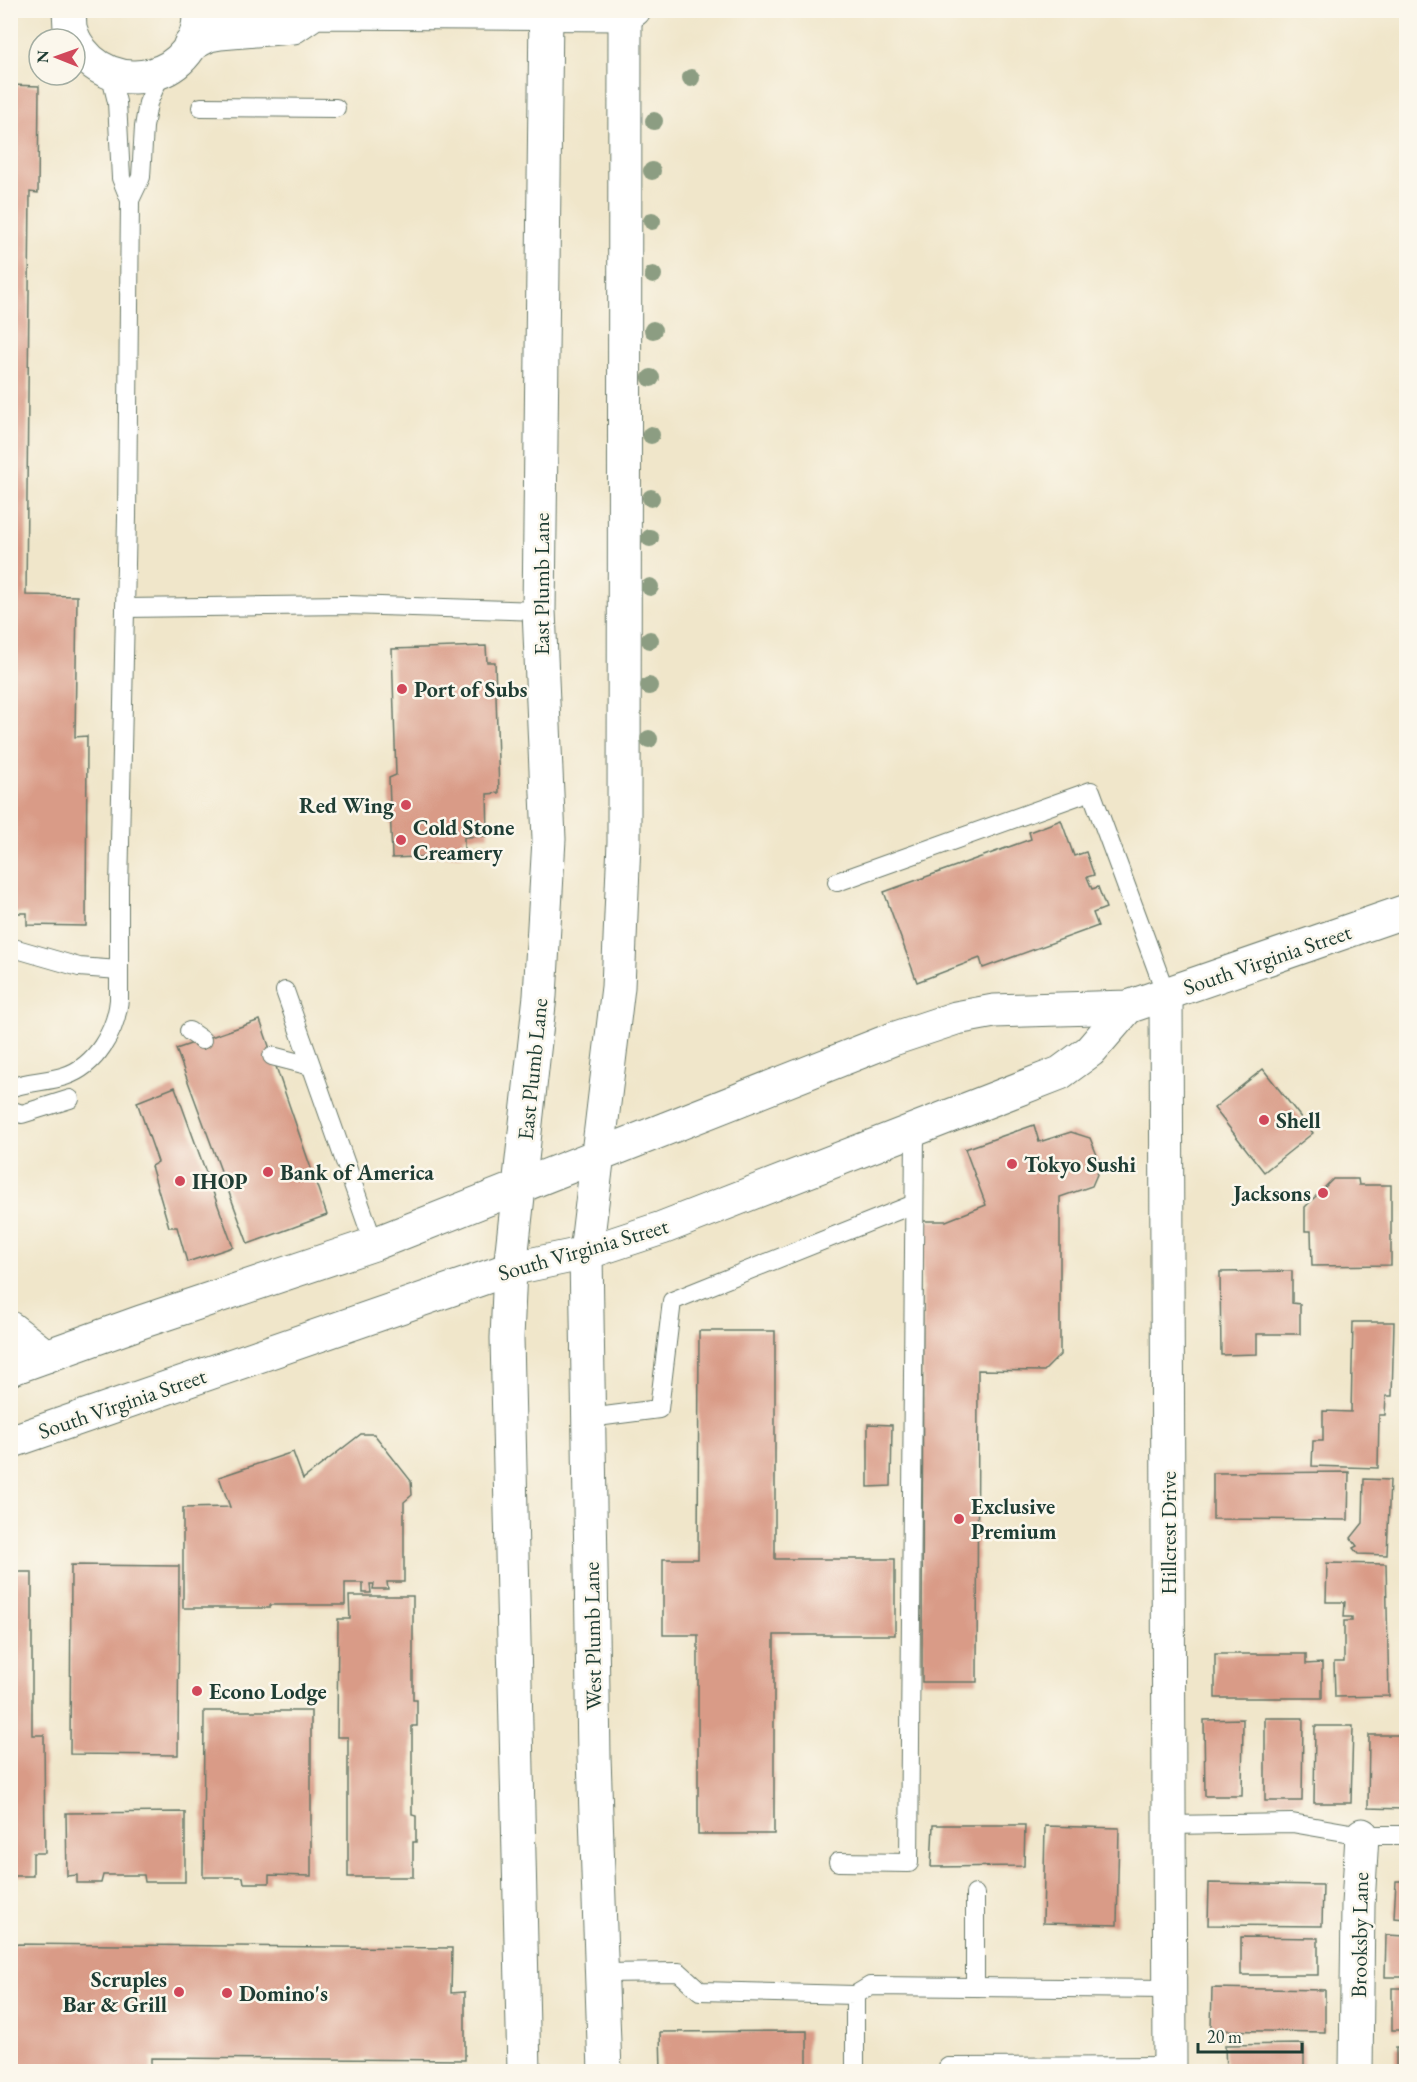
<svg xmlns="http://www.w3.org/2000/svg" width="1417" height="2082" viewBox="0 0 1417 2082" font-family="'EB Garamond',serif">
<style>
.building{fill:#d99b87}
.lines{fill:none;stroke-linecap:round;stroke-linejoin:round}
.lane-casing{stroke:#687868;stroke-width:20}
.street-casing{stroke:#687868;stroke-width:35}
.secondary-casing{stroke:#687868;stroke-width:35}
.primary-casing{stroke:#687868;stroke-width:35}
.lane{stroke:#fff;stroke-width:18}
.street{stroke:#fff;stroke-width:33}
.secondary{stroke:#fff;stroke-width:33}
.primary{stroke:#fff;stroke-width:33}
.tree{fill:#8c9d82}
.poi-dot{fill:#d1495b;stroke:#fbf7ec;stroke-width:2}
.labels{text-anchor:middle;stroke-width:5;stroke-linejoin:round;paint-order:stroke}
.street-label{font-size:22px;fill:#1f3d34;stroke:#fbf7ec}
.poi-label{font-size:22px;font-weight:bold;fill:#1f3d34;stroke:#fbf7ec;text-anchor:start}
</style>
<rect width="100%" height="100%" fill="#fbf7ec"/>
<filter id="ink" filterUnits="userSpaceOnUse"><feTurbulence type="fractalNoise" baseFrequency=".0167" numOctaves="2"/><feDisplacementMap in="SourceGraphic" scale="12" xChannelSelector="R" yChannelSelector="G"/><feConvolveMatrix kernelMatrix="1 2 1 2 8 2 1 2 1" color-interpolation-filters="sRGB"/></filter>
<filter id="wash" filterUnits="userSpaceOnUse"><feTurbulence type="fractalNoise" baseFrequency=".008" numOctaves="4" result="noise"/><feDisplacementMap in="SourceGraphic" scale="24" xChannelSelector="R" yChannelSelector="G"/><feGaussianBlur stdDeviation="1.35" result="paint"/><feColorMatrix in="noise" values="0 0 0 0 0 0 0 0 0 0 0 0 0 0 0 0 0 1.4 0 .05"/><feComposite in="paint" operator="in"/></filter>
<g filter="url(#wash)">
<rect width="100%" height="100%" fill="#f0e6ca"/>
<g id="blocks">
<!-- building -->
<g class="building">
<polygon points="10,85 39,86 38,193 30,192 26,595 77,596 75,737 87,736 86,926 27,925 27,913 10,913"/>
<polygon points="486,646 487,662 495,662 499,793 487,794 488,836 464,837 464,855 392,858 389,778 396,775 392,649"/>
<polygon points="1061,820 1074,856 1086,852 1094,875 1087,877 1092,889 1098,887 1106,908 1093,913 1098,926 983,968 980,958 917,982 884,892 1031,839 1029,832"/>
<polygon points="260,1020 327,1215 248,1244 176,1049"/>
<polygon points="1263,1069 1313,1133 1264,1172 1214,1108"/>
<polygon points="175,1087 233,1247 187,1262 177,1227 169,1227 151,1166 158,1162 137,1102"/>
<polygon points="1034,1125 1039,1142 1071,1132 1090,1138 1101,1165 1092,1186 1060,1197 1060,1355 1044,1371 978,1370 977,1682 922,1682 923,1221 946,1221 986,1205 965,1149"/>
<polygon points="1333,1179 1358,1179 1359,1185 1391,1185 1391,1265 1312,1266 1311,1231 1305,1231 1305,1207"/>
<polygon points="1292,1271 1292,1303 1300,1304 1300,1334 1257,1334 1257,1354 1221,1355 1220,1272"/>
<polygon points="1353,1322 1394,1322 1392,1396 1386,1396 1385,1415 1379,1415 1378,1468 1312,1466 1313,1441 1323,1441 1323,1411 1351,1412"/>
<polygon points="699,1331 775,1331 775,1559 895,1559 895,1635 774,1635 774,1834 698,1834 698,1635 663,1635 663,1559 698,1559"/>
<polygon points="868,1424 892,1425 891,1486 868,1487"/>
<polygon points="361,1434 374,1434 411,1481 412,1495 404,1502 404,1582 387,1582 388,1589 373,1589 374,1584 370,1584 371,1593 363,1593 363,1583 345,1583 345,1605 270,1605 270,1608 183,1608 183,1508 230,1507 219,1477 293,1452 303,1479"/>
<polygon points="1349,1472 1348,1520 1213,1519 1213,1473"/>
<polygon points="1364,1479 1390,1480 1387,1555 1358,1554 1353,1548 1357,1546 1351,1538 1363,1523"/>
<polygon points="1327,1563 1386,1564 1389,1696 1335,1697 1334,1662 1344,1662 1344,1621 1352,1621 1352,1617 1344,1617 1345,1602 1326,1602"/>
<polygon points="71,1565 179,1566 178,1755 70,1754"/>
<polygon points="10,1572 32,1572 32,1735 44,1735 45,1853 33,1853 33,1876 10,1876"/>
<polygon points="349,1596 413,1596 413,1700 417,1700 417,1726 412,1726 412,1815 416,1816 416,1842 413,1842 413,1877 348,1877 348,1737 337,1737 338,1619 350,1619"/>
<polygon points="1215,1654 1306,1654 1306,1664 1322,1663 1322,1698 1215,1698"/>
<polygon points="204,1711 311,1711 311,1876 269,1875 269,1883 244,1883 243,1877 203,1877"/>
<polygon points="1265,1718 1303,1718 1302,1801 1265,1801"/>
<polygon points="1243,1719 1242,1796 1205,1796 1204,1720"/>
<polygon points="1315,1726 1353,1726 1351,1803 1314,1803"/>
<polygon points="1369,1735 1405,1735 1404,1809 1368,1808"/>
<polygon points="185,1812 185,1882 145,1882 144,1875 103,1875 101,1883 77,1883 77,1875 67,1876 66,1813"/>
<polygon points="933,1825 1025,1825 1024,1866 931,1867"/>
<polygon points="1045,1826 1119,1828 1117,1925 1043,1923"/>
<polygon points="1396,1881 1406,1881 1406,1919 1394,1918"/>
<polygon points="1209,1883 1323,1885 1322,1926 1208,1925"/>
<polygon points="1386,1935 1406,1936 1406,1977 1385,1977"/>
<polygon points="1241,1937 1318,1938 1318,1975 1241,1975"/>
<polygon points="10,1944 452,1948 451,1993 465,1992 465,2060 151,2058 151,2072 10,2072"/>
<polygon points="1212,1988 1325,1990 1325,2032 1211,2030"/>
<rect x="1392" y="1988" width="14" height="42"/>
<polygon points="807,2031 807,2072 661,2072 660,2032"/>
<polygon points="1304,2044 1304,2072 1226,2072 1225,2045"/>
<rect x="1396" y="2047" width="10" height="25"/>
</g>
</g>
</g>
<g filter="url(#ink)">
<use href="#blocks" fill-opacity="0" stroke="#687868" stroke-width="1.5"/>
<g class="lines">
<defs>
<g id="lane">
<polyline points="201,107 336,108"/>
<polyline points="130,200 141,177 144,127 148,103 162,71"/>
<polyline points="125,608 348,605 539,611"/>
<polyline points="837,882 1091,791 1166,994"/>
<polyline points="10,947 79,967 119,970"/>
<polyline points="285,991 374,1244"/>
<polyline points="189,1031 202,1040"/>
<polyline points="272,1056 311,1066"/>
<path d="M10 1088C28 1081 47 1082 65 1076 96 1066 116 1031 119 1000V890L127 517 130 200 121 178 117 102 110 73"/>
<polyline points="10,1110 22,1114 70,1099"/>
<polyline points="589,1418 659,1409 672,1301 914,1204"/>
<polyline points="1169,1825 1292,1823 1362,1835 1406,1835"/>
<polyline points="838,1862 909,1863 915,1130"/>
<polyline points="601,1973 679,1972 700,1991 855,1995 855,2072"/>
<polyline points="975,1987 975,1894"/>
<polyline points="855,1995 870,1986 1170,1989"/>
<polyline points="948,2067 1170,2066"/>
</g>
<g id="street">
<polyline points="69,10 70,28 74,39"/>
<path d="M75 41C110 104 203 78 199 10"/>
<polyline points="190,45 209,35 220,33 293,27 315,12 625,14 634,10"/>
<polyline points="1166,994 1170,2072"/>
<polyline points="1356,2072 1358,1905 1362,1835"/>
</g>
<g id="secondary">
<polyline points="586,1253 594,1757 605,2072"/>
<polyline points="510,1269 507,1338 524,2072"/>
<polyline points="10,1328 46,1356"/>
</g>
<g id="primary">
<polyline points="586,1253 618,987 624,842 625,10"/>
<polyline points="510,1269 540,996 549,839 539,611 546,10"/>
<polyline points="10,1369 141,1322 374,1244 893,1039 956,1018 994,1011 1128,1007 1406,911"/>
<polyline points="10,1442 510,1269 586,1253 662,1228 1060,1073 1090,1051 1128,1007"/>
</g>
</defs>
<!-- lane casing -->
<use href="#lane" class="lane-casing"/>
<!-- street casing -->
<use href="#street" class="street-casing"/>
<!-- secondary casing -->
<use href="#secondary" class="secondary-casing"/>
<!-- primary casing -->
<use href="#primary" class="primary-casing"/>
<!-- lane -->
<use href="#lane" class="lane"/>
<!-- street -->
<use href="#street" class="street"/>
<!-- secondary -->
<use href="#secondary" class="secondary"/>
<!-- primary -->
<use href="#primary" class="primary"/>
</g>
<!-- trees -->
<g class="tree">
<circle cx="691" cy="78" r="9"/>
<circle cx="654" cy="121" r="9"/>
<circle cx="652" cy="171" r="9"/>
<circle cx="652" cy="221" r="9"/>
<circle cx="653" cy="275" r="9"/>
<circle cx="653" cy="330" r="9"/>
<circle cx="651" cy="378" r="9"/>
<circle cx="651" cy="435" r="9"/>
<circle cx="651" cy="498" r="9"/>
<circle cx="650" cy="538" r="9"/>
<circle cx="650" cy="587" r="9"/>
<circle cx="650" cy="640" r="9"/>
<circle cx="649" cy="686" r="9"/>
<circle cx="649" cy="739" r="9"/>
</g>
</g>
<!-- markers -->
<g class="poi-dot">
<circle cx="402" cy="689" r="6"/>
<circle cx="406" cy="805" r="6"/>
<circle cx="401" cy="840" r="6"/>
<circle cx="1264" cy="1120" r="6"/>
<circle cx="1012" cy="1164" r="6"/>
<circle cx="268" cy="1172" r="6"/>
<circle cx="180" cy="1181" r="6"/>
<circle cx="1323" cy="1193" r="6"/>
<circle cx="959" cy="1519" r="6"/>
<circle cx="197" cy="1691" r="6"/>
<circle cx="179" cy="1992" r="6"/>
<circle cx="227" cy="1993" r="6"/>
</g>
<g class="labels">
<!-- street labels -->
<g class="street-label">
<text transform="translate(541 584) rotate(-90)" y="8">East Plumb Lane</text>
<text transform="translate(1267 959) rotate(-19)" y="8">South Virginia Street</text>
<text transform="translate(532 1069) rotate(-84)" y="8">East Plumb Lane</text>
<text transform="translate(583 1249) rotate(-16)" y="8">South Virginia Street</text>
<text transform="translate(122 1403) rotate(-19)" y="8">South Virginia Street</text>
<text transform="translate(1168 1533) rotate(-90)" y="8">Hillcrest Drive</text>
<text transform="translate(592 1636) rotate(-91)" y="8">West Plumb Lane</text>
<text transform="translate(1359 1935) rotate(-89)" y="8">Brooksby Lane</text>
</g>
<!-- poi labels -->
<g class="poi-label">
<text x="414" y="697">Port of Subs</text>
<text x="394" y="813" text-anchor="end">Red Wing</text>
<text x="413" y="835">Cold Stone<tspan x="413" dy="25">Creamery</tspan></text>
<text x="1276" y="1128">Shell</text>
<text x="1024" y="1172">Tokyo Sushi</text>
<text x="280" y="1180">Bank of America</text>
<text x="192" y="1189">IHOP</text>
<text x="1311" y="1201" text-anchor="end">Jacksons</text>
<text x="971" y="1514">Exclusive<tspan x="971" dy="25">Premium</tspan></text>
<text x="209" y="1699">Econo Lodge</text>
<text x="167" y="1987" text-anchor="end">Scruples<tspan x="167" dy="25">Bar &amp; Grill</tspan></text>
<text x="239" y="2001">Domino's</text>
</g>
</g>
<!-- margin -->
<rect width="1417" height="2082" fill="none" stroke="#fbf7ec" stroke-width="36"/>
<!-- north arrow -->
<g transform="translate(57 57) rotate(271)"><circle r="28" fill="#fbf7ec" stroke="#a3ada2" stroke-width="1.5"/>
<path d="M0-4.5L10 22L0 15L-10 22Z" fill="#d1495b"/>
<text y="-9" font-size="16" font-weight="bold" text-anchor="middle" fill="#1f3d34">N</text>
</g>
<!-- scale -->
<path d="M1198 2043v9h104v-9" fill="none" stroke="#1f3d34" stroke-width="3"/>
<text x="1207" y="2043" font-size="18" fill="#1f3d34" stroke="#fbf7ec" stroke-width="4.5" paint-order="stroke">20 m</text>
</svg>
